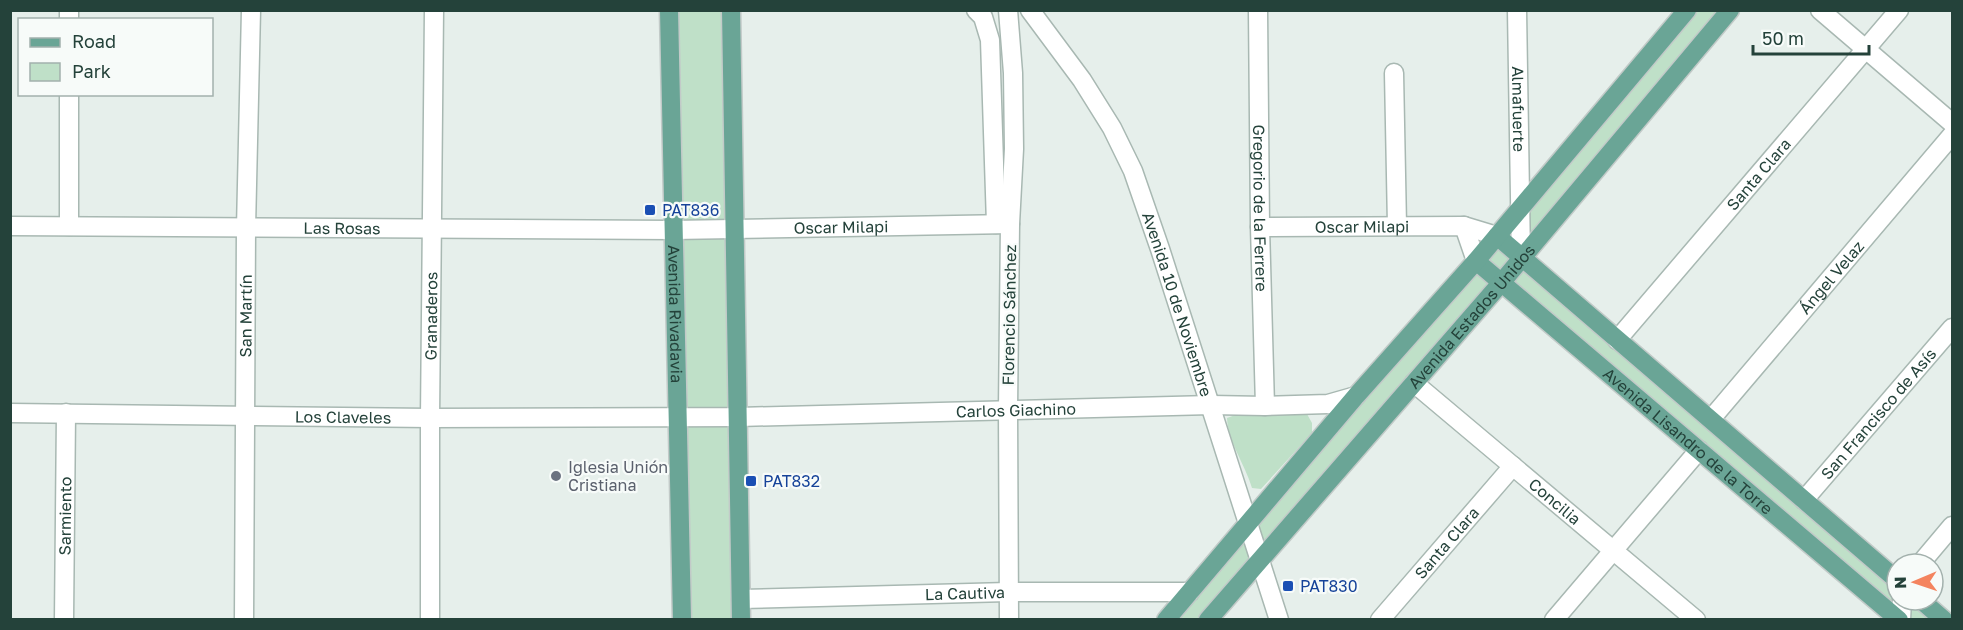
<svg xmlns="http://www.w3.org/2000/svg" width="1963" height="630" viewBox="0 0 1963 630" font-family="'Golos Text',sans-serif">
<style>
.green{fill:#bfe0c8}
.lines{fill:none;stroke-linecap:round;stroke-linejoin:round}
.minor-casing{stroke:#a8b8b2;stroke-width:21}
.major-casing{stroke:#c2cac8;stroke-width:21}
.minor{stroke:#fff;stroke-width:18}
.major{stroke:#6aa596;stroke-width:18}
.transit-dot{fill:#1a4fb4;stroke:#f7fbf9;stroke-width:2}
.worship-dot{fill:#6b7280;stroke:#f7fbf9;stroke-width:2}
.labels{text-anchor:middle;stroke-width:4.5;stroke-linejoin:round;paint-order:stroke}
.street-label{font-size:16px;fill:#24423a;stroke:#f7fbf9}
.transit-label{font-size:16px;fill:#164399;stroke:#f7fbf9;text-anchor:start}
.worship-label{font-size:16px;fill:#5b616d;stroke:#f7fbf9;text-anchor:start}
</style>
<rect width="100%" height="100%" fill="#e6efeb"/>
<!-- green -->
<g class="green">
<polygon points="669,11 731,11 741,619 682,619"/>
<polygon points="1687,11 1730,11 1522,258 1897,580 1897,600 1921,600 1944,619 1899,619 1501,283 1208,619 1166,620"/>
<path d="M1238 414H1307L1312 423V433L1261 489 1252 488C1245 464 1228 442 1227 418Z"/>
</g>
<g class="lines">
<defs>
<g id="minor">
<polyline points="976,10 983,17 990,40 996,224"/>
<polyline points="1008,10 1013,73 1014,149 1010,224 1008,410 1009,620"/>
<path id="s1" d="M1030 10 1082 80 1112 128 1133 171 1160 249 1279 620"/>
<path id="s2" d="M1258 10 1260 227 1265 406"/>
<path id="s3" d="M1517 10 1521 258"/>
<polyline points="1820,10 1952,123"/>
<polyline points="69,20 69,10"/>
<polyline points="1394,73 1397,226"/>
<path id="s4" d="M10 226 673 230 1010 224"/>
<polyline points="69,226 69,94"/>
<polyline points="1464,226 1476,261"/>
<path id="s5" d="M1260 227 1464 226 1497 236"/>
<path id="s6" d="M1617 340 1899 10"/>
<path id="s7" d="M1414 383 1696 620"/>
<path id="s8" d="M10 413 430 418 739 417 1211 405 1265 406 1328 404 1356 396"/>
<path id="s9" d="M1711 419 1952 135"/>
<path id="s10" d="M1804 500 1952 328"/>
<polyline points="1920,564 1952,526"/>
<path id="s11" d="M741 599 1008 592H1190"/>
<path id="s12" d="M64 620 66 413"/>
<path id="s13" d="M244 620 246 228 251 10"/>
<path id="s14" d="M430 620V418L434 10"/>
<path id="s15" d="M1380 620 1513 466"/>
<polyline points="1554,620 1699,450"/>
<polyline points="1901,620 1902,600"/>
</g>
<g id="major">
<path id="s16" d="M669 10 682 620"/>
<polyline points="731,10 741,620"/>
<polyline points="1497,236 1897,580"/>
<path id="s17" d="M1476 261 1899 620"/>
<polyline points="1921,600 1944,620"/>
<polyline points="1166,620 1356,396 1476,261 1687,10"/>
<path id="s18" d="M1208 620 1501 283 1730 10"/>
</g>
</defs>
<!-- minor casing -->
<use href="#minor" class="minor-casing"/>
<!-- major casing -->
<use href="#major" class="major-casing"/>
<!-- minor -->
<use href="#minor" class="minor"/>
<!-- major -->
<use href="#major" class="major"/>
</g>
<!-- markers -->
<g class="transit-dot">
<rect x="644" y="204" width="12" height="12" rx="3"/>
<rect x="745" y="475" width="12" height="12" rx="3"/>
<rect x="1282" y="580" width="12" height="12" rx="3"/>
</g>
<circle class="worship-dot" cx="556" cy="476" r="6"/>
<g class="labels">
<!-- street labels -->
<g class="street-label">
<text dy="6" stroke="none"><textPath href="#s3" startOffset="99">Almafuerte</textPath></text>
<text dy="6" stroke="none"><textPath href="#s6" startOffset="218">Santa Clara</textPath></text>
<text dy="6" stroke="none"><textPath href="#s2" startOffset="198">Gregorio de la Ferrere</textPath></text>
<text dy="6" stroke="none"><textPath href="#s5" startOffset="102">Oscar Milapi</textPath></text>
<text dy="6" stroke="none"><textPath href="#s4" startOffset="831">Oscar Milapi</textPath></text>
<text dy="6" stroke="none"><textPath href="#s4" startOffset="332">Las Rosas</textPath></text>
<text dy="6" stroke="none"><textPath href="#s9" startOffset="186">Ángel Velaz</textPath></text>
<text dy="6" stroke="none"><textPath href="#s1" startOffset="332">Avenida 10 de Noviembre</textPath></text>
<text dy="6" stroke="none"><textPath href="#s13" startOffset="304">San Martín</textPath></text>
<text dy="6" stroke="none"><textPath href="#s14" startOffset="304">Granaderos</textPath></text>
<text dy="6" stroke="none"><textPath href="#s16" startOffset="304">Avenida Rivadavia</textPath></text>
<text transform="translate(1009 315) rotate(-89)" y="6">Florencio Sánchez</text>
<text dy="6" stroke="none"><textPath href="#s18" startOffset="402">Avenida Estados Unidos</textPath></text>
<text dy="6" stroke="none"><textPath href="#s8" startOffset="1006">Carlos Giachino</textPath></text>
<text dy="6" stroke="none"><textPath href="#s10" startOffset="114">San Francisco de Asís</textPath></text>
<text dy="6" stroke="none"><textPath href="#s8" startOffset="333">Los Claveles</textPath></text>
<text dy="6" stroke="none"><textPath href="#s17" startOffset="278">Avenida Lisandro de la Torre</textPath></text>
<text dy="6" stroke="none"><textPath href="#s7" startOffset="184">Concilia</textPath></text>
<text dy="6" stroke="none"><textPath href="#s12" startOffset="104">Sarmiento</textPath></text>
<text dy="6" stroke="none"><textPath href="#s15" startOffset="102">Santa Clara</textPath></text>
<text dy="6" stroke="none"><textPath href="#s11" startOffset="224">La Cautiva</textPath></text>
</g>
<!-- transit labels -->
<g class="transit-label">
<text x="662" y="216">PAT836</text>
<text x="763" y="487">PAT832</text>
<text x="1300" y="592">PAT830</text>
</g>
<!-- worship labels -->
<g class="worship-label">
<text x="568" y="473">Iglesia Unión<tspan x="568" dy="18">Cristiana</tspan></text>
</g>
</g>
<!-- border -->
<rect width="1963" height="630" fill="none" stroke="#24423a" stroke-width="24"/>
<!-- legend -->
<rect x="18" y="18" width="195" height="78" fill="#f7fbf9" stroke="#a3b1ad" stroke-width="1.5"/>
<rect x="30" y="38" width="30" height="9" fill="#6aa596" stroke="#a3b1ad" stroke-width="1.5"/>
<text x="72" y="48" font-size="18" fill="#24423a">Road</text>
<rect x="30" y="63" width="30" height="18" fill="#bfe0c8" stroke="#a3b1ad" stroke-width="1.5"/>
<text x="72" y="78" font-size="18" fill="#24423a">Park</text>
<!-- north arrow -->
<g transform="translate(1915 582) rotate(268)"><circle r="28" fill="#f7fbf9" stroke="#a3b1ad" stroke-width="1.5"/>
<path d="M0-4.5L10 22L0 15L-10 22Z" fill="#f4845f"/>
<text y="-9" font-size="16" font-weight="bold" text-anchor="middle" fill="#24423a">N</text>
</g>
<!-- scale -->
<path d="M1753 45v9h116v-9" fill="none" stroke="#24423a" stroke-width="3"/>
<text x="1762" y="45" font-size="18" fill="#24423a" stroke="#f7fbf9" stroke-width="4.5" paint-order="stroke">50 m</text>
</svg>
